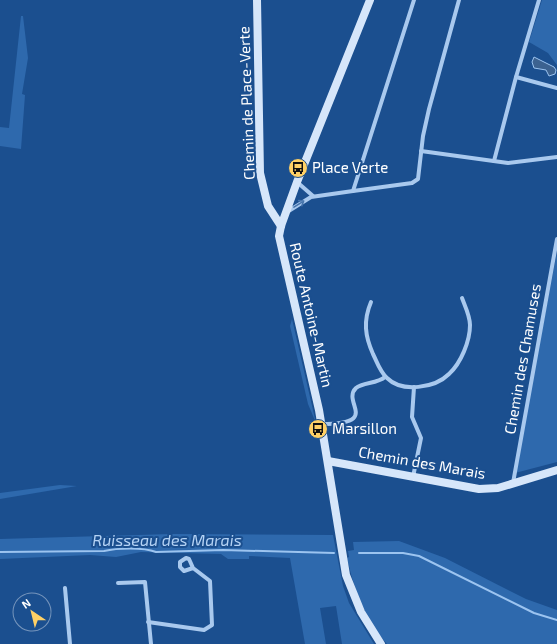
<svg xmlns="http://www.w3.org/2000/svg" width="557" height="644" viewBox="0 0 557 644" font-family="'Exo 2',sans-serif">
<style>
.green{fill:#2e69ad}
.water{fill:#3c6290;stroke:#9cc4f0}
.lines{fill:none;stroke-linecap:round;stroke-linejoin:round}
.stream{stroke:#9cc4f0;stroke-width:2}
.street{stroke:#a9c9ee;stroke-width:4}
.secondary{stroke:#d6e6fa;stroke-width:8}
.oneway{stroke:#4674ac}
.labels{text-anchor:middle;stroke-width:4;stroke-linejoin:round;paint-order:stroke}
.street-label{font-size:15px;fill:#fff;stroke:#1b4f8f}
.poi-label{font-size:15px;fill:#fff;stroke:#1b4f8f;text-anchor:start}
.water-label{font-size:16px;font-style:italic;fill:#b5d3f5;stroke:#1b4f8f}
</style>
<rect width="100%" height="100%" fill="#1b4f8f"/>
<!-- green -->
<g class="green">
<polygon points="542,0 557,0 557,65 548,53 529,42"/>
<polygon points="21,16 23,16 28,58 22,94 25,95 21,149 0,146 0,127 9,128"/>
<polygon points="557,252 557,462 515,473"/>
<polygon points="292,319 316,423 308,404 290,326"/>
<polygon points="60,485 77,486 0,499 0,493"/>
<polygon points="172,534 333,535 343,586 349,603 374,644 342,644 336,606 320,608 326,644 305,644 290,558 249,556 249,559 228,559 221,554 141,552 116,557 90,555 0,559 0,539"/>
<path d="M399 541 445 558 526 599 557 610V644H387C365 620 354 589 347 558L349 557 348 551 354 550 353 542Z"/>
</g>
<!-- water -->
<polygon class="water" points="534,57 554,67 556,70 555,74 549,76 546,70 534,68 532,62"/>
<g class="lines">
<!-- stream -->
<g class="stream">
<path d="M0 552 104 551C117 548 143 547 156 552L223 550 334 553"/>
<polyline points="359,553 403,553 419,556 534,613 557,620"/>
</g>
<!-- street -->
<g class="street">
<polyline points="516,77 557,88"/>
<polyline points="421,151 508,163 557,157"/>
<polyline points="494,161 516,77 539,0"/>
<polyline points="297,182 313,196"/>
<polyline points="353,191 412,183 418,179 423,136 429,109 459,0"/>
<polyline points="287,212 311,197 353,191 414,0"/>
<path d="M371 302C363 321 365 336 373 354 377 362 380 372 387 378 402 393 435 388 449 374 461 363 470 341 470 325 470 316 465 306 462 298"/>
<path d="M321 424C382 424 341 402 356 388 363 382 377 384 385 377"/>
<polyline points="413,477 421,438 412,417 414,387"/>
<polyline points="513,483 557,239"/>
<polyline points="118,583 145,582 151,644"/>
<polyline points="65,588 70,644"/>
<polyline points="148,622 204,630 212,625 210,581 193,568 189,559 186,558 180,562 180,567 184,571 193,568"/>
</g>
<!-- secondary -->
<g class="secondary">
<polyline points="257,0 260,173 268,206 281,226"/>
<polyline points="370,0 297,182 281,226 279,236 319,410 346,575 361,612 381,644"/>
<polyline points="328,461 479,489 498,488 557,470"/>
</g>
</g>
<!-- one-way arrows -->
<defs><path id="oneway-shaft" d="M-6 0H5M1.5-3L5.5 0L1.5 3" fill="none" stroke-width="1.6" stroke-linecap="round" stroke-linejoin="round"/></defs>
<use class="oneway" href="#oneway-shaft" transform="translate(299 204) rotate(-32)"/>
<!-- icons -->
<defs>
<symbol id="bus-disc" viewBox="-11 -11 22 22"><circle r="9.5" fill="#ffd166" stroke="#1b4f8f"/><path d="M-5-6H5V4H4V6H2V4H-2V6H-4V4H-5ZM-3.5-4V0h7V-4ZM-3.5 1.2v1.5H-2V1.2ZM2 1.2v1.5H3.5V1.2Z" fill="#111"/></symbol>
</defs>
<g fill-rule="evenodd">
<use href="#bus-disc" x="287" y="157" width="22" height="22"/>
<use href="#bus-disc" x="307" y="418" width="22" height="22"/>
</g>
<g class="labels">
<!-- street labels -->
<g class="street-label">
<text transform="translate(247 103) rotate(-92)" y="5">Chemin de Place-Verte</text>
<text transform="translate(311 315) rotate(77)" y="5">Route Antoine-Martin</text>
<text transform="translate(523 359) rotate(-80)" y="5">Chemin des Chamuses</text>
<text transform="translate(422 463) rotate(10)" y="5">Chemin des Marais</text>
</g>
<!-- poi labels -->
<g class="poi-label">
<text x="312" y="173">Place Verte</text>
<text x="332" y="434">Marsillon</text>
</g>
<!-- water labels -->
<g class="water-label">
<text x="167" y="546">Ruisseau des Marais</text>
</g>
</g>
<!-- north arrow -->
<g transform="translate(32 612) rotate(325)"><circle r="19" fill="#1b4f8f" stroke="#7695bc"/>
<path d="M0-3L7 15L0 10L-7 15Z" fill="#ffd166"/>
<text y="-6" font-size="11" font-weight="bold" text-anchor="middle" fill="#ffffff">N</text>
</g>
</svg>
